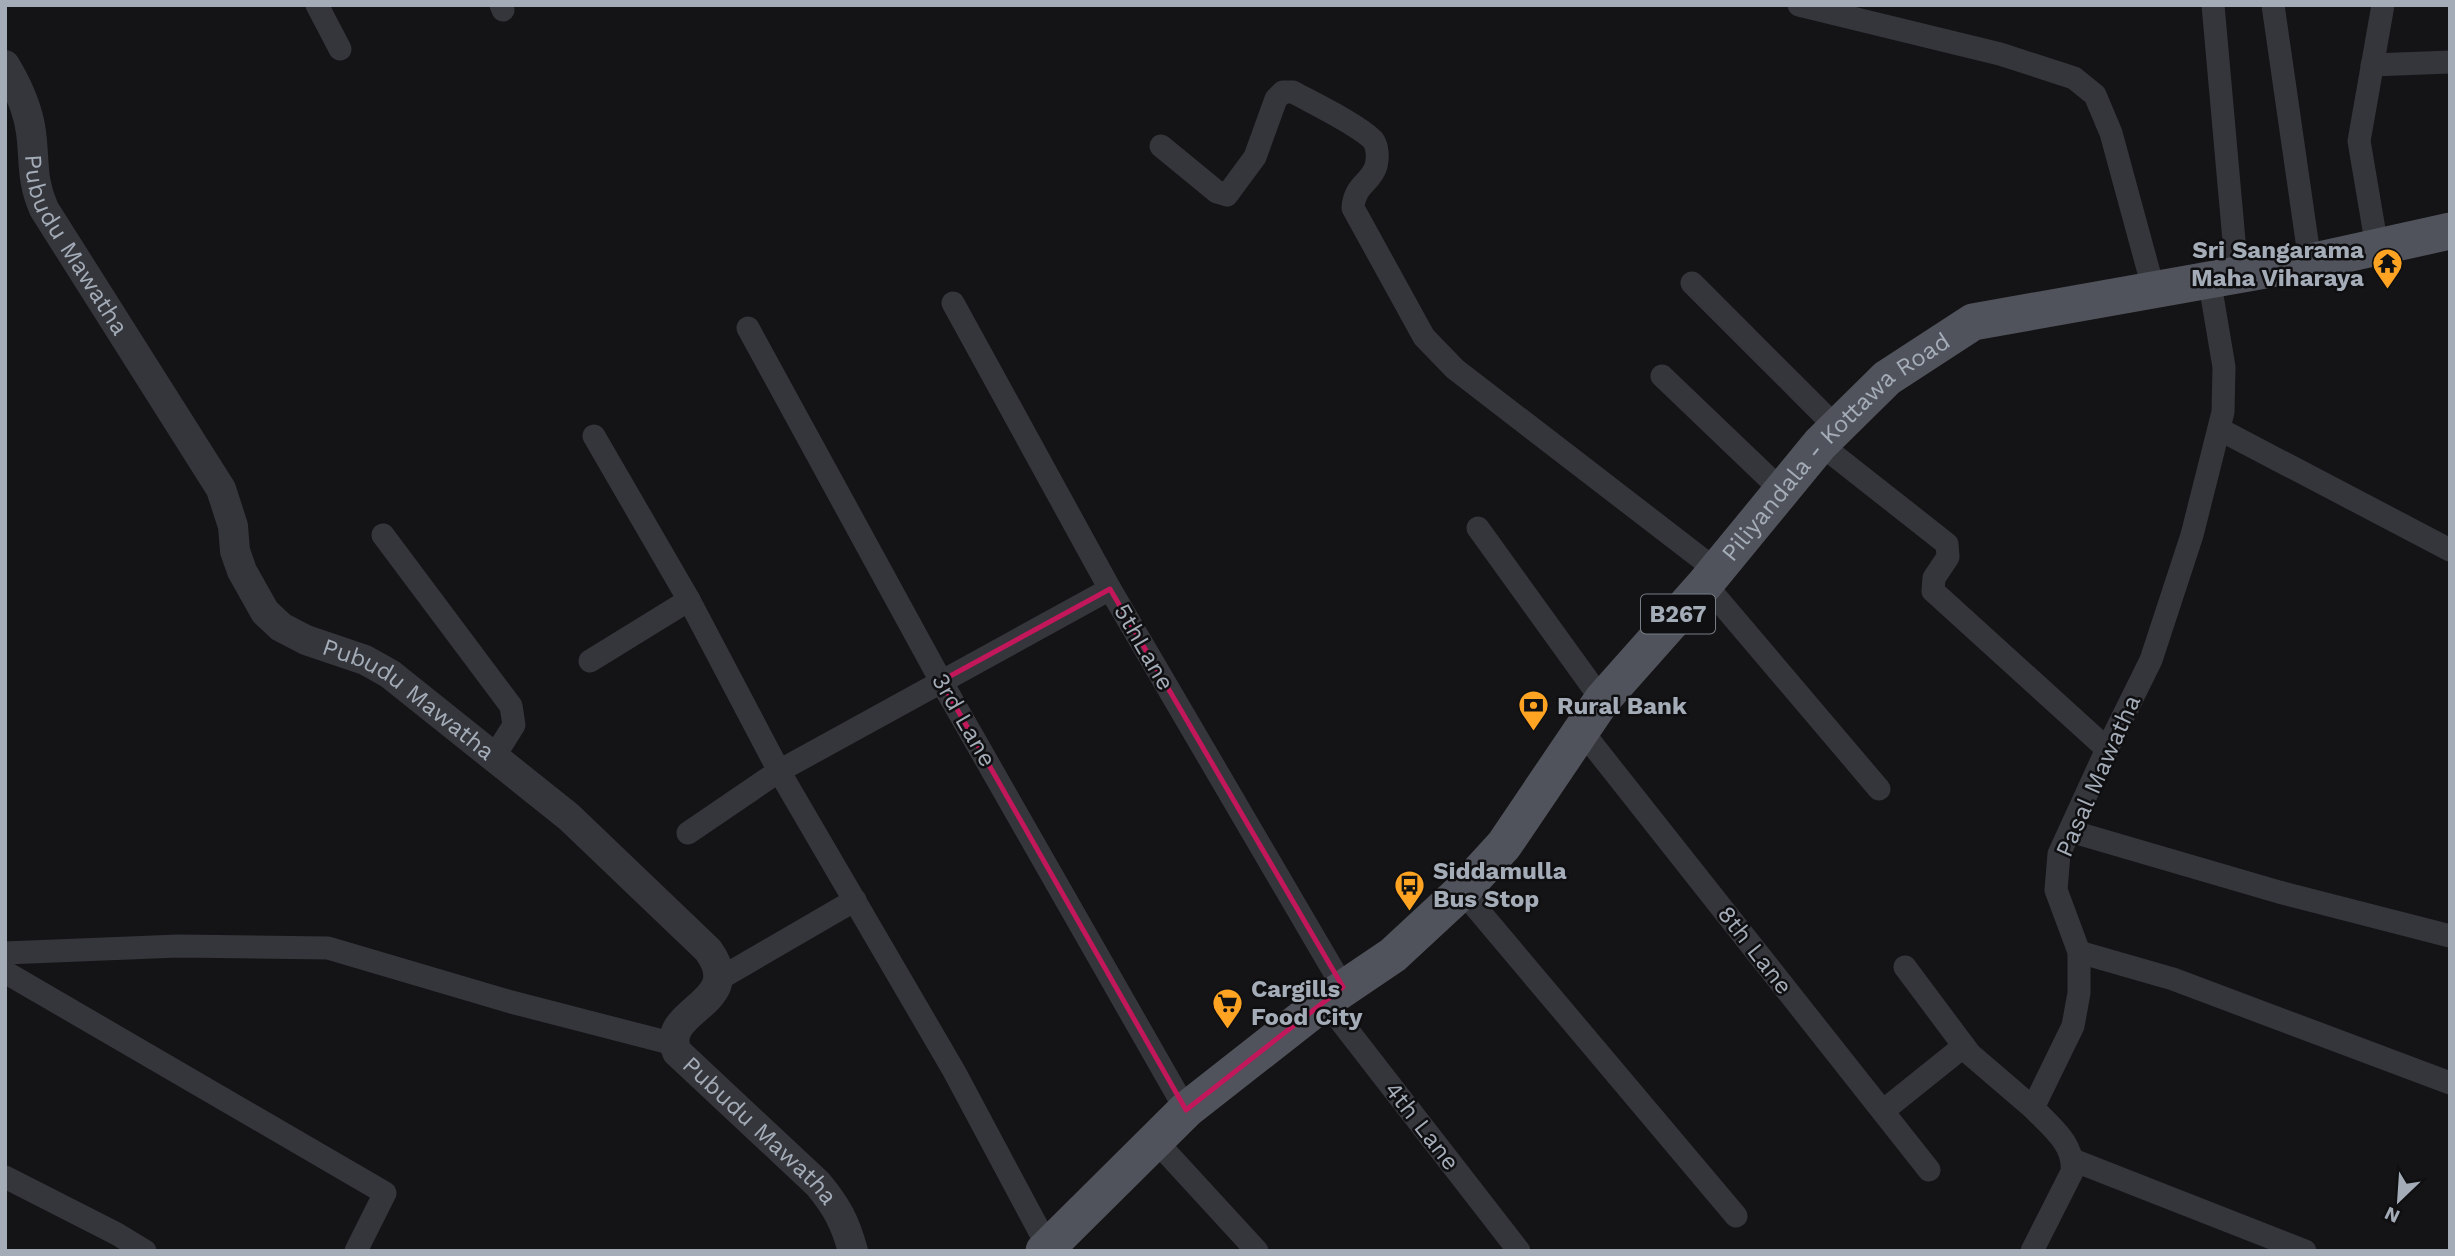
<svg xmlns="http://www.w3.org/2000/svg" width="2455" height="1256" viewBox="0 0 2455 1256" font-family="'Work Sans',sans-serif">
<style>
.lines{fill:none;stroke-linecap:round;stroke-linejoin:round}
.minor{stroke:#34363b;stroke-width:23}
.tertiary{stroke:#34363b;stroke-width:30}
.primary{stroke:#50535b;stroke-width:37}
.marked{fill:none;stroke:#c2185b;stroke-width:5;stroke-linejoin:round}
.labels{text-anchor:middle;stroke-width:5;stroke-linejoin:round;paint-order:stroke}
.shield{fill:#0f0f11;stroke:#777d86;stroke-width:2}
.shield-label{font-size:23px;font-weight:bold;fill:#a4acb8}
.street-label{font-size:24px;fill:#a4acb8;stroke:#0f0f11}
.poi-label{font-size:24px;font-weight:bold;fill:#a4acb8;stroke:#0f0f11;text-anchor:start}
</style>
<rect width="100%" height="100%" fill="#141416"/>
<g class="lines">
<!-- minor -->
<g class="minor">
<polyline points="317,5 340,49"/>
<polyline points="501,5 503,10"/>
<polyline points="1799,5 2000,54 2074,78 2095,95 2111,133 2154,291"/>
<polyline points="2213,5 2237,274"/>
<polyline points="2273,5 2310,262"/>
<polyline points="2372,65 2450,62"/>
<path d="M1161 146 1217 192 1227 195 1255 157 1276 99 1283 92H1293C1313 103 1359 125 1373 140 1378 147 1378 158 1376 166 1371 183 1354 185 1353 208L1424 337 1455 369 1716 570"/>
<polyline points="2377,247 2359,141 2383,5"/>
<polyline points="1692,283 1838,429"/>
<polyline points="953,303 1110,589 1343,987"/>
<polyline points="748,328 941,681 1186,1110"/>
<polyline points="1662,376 1781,490"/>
<polyline points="2219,429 2450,550"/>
<polyline points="594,436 689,600 779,771 954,1071 1048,1247"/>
<polyline points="1820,444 1947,544 1948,557 1934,578 1933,591 2107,749"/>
<polyline points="1478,528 1602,700"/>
<polyline points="383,535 511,706 514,725 494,757"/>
<polyline points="1705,584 1879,789"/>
<polyline points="590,661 689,600"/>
<polyline points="1581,730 1929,1170"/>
<polyline points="2070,831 2279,892 2450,936"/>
<polyline points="688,833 779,771 1110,589"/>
<polyline points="1462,891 1736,1216"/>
<polyline points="2079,952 2173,979 2450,1083"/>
<polyline points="5,953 178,946 328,948 511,1002 674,1044"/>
<polyline points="1905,967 1970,1054 2033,1108"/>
<polyline points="5,972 385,1193 356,1251"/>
<polyline points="719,979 855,900"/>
<polyline points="1325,1001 1519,1251"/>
<polyline points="1883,1111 1964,1046"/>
<polyline points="1155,1140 1257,1251"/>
<polyline points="2073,1160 2305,1251"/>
<polyline points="5,1177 117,1234 145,1251"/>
<path d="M2032 1251 2072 1172C2075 1144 2051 1127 2033 1108L2073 1026 2079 993V952L2056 890 2059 854 2107 749 2151 660 2192 535 2223 412 2224 367 2209 278"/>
</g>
<!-- tertiary -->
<path class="tertiary" id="s1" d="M5 65C17 85 28 109 31 132 35 163 31 179 44 209L221 489 233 526 235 551 242 571 265 612 281 627 306 640 365 660 390 674 569 817 708 950C748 1004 658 1009 677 1052L818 1184C837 1207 845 1222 853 1251"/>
<!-- primary -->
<path class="primary" id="s2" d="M1044 1251 1186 1110 1325 1001 1393 955 1462 891 1504 845 1602 700 1705 584 1820 444 1887 378 1973 322 2310 262 2450 231"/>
</g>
<!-- marked area -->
<path class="marked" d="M1110 589 1343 987 1186 1110 941 681Z"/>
<!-- icons -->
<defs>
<symbol id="temple-pin" viewBox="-11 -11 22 30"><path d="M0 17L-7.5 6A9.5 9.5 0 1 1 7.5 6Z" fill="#ffa323" stroke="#0f0f11"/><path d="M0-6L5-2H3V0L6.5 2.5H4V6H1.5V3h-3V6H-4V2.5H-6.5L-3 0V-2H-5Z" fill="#111"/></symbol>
<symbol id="bank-pin" viewBox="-11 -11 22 30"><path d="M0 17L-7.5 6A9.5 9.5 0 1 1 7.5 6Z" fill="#ffa323" stroke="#0f0f11"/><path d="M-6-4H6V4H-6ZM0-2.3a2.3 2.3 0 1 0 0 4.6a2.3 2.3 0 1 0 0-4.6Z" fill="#111"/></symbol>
<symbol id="bus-pin" viewBox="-11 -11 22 30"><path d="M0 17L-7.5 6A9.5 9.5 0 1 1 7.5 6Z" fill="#ffa323" stroke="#0f0f11"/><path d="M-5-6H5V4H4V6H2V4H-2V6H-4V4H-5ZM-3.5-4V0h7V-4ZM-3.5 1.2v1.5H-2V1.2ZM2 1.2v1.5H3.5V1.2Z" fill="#111"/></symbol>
<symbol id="supermarket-pin" viewBox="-11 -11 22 30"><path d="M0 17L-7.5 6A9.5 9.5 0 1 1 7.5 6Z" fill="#ffa323" stroke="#0f0f11"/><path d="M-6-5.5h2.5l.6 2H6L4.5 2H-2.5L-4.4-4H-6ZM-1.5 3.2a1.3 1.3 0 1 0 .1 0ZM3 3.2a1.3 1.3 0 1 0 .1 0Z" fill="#111"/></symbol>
</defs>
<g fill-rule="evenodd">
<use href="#temple-pin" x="2370" y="246" width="35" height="47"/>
<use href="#bank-pin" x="1516" y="688" width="35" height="47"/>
<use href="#bus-pin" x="1392" y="868" width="35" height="47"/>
<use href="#supermarket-pin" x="1210" y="986" width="35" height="47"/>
</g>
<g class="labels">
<!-- shield labels -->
<rect class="shield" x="1641" y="594.5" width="74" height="39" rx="5"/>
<g class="shield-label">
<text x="1678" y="622">B267</text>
</g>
<!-- street labels -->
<g class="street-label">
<text dy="8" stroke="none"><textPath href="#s1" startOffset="196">Pubudu Mawatha</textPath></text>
<text dy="8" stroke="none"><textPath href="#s2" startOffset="1136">Piliyandala - Kottawa Road</textPath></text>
<text transform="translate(1144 647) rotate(60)" y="8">5thLane</text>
<text dy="8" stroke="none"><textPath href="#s1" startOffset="784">Pubudu Mawatha</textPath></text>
<text transform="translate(964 720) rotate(60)" y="8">3rd Lane</text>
<text transform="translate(2098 776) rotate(-66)" y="8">Pasal Mawatha</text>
<text transform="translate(1755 950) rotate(52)" y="8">8th Lane</text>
<text transform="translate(1422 1126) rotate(52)" y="8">4th Lane</text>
<text dy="8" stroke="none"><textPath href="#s1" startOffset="1412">Pubudu Mawatha</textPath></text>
</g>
<!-- poi labels -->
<g class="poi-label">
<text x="2364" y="258" text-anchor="end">Sri Sangarama<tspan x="2364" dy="28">Maha Viharaya</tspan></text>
<text x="1557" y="714">Rural Bank</text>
<text x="1433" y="879">Siddamulla<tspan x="1433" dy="28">Bus Stop</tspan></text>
<text x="1251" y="997">Cargills<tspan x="1251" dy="28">Food City</tspan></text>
</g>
</g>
<!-- border -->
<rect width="2455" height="1256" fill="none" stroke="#a4acb8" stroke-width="14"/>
<!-- north arrow -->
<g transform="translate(2399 1200) rotate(205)" stroke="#0f0f11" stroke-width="5" paint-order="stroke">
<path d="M0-5L12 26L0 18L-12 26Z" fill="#a4acb8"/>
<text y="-10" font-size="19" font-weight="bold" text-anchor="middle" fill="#a4acb8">N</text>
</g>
</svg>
